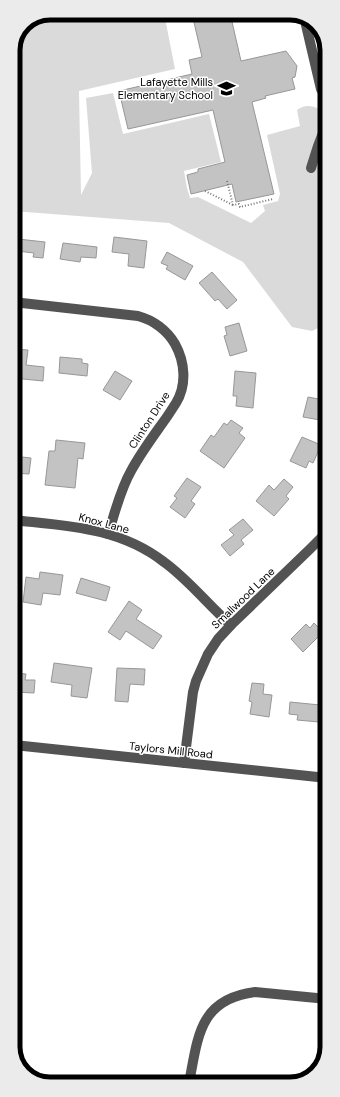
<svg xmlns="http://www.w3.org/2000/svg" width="340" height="1097" viewBox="0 0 340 1097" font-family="'DM Sans',sans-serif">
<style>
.green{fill:#dadada}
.building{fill:#c3c3c3;stroke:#979797}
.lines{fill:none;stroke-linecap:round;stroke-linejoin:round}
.path{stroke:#757575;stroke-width:2;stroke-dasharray:1 2;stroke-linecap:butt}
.minor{stroke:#535353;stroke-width:10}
.labels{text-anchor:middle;stroke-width:3;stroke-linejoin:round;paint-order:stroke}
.poi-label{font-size:11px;fill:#000;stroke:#fff;text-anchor:end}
.street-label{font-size:11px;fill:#000;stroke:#fff}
.rim{fill:none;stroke:#000;stroke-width:5}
</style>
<rect width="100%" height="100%" fill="#fff"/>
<!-- green -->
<path class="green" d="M50 13H164L175 69 79 91 81 195 92 173 86 98 113 93 123 134 209 114 221 162 184 171 187 188 190 198 198 197 251 223 265 211 263 205 278 201 280 194 267 135 300 126 297 110C307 102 316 108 326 111V324L312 331 292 327 243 262 169 223 13 211V48L24 24Z"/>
<!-- building -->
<g class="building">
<polygon points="199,13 230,13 241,61 286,51 297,66 295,77 292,78 295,89 265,96 266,98 252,102 274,194 236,202 232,184 191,194 187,175 198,172 198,169 225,162 213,110 128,129 119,91 192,74 189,60 202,57 193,18 200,17"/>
<polygon points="114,237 147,241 144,268 128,266 129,254 112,252"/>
<polygon points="18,239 45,242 43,258 33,257 34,253 17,251"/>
<polygon points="63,243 97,247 96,258 81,257 80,262 60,259"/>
<polygon points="167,252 193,266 185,280 166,269 168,266 161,263"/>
<polygon points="212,272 237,300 227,309 218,299 215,301 199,283"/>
<polygon points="239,323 247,351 230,356 224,336 227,335 225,327"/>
<polygon points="13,349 28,350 26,365 44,367 43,381 13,378"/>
<polygon points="60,357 82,359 82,363 88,364 87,376 59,373"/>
<polygon points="115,371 132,381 120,400 103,390"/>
<polygon points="235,371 256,373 253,408 236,406 237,396 233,396"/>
<polygon points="308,397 324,400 320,420 303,417"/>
<polygon points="231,420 243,428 239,433 245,438 224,468 200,451 211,435 214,437 224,423 227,425"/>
<polygon points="302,437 321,445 313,463 309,461 306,468 290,461"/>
<polygon points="56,440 85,443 83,459 78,458 75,488 45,485 49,451 55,451"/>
<polygon points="13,456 31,458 29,474 13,473"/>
<polygon points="187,478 201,487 191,501 195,504 185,518 170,507 177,498 174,496"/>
<polygon points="284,479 293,487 286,496 289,499 274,516 256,501 269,485 274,490"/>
<polygon points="243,519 253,530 241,540 244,544 230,556 221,545 234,535 229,530"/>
<polygon points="40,572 63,575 60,595 43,593 41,605 23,602 26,577 39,579"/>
<polygon points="81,578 110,587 106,601 76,593"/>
<polygon points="129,601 142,610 136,619 162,636 153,649 126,631 120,640 108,632"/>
<polygon points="314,623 323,632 303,652 291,639 306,624 310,628"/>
<polygon points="54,663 92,668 87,698 71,696 72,685 51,682"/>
<polygon points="117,668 145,669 144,685 130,684 128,702 115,701"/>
<polygon points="14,673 26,674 25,680 35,680 34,693 14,692"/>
<polygon points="252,683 264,684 263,694 272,695 269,717 250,714 252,702 249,701"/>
<polygon points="290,702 320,705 319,722 297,720 298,715 289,714"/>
</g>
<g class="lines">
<!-- path -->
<g class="path">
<polyline points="227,181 233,205 239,204 240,207 273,199"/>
<polyline points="205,191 233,205"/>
</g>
<!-- minor -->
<g class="minor">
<polyline points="306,19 306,25 321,89 326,97"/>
<polyline points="311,168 318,146 326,125"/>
<path d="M13 302 138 316C153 320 167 330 175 344 185 362 187 385 176 403 171 411 165 420 159 428 149 442 139 456 131 471 120 490 115 513 108 534"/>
<path d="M13 520C67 526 119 527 164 562 189 580 208 605 231 625"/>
<polyline points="14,745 327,778"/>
<polyline points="184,763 193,692 196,681 208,654 218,639 231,625 310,549 327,532"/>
<path d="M189 1083C198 1037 199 999 255 992L327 999"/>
</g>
</g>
<!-- icons -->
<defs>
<symbol id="school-bare" viewBox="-9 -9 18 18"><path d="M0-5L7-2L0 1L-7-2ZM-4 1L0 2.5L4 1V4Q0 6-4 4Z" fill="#000" stroke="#fff" stroke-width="2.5" paint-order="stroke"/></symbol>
</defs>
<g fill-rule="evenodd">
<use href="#school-bare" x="214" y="76" width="25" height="25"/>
</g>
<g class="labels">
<!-- poi labels -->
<g class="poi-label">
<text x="213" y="86">Lafayette Mills<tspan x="213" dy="13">Elementary School</tspan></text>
</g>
<!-- street labels -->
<g class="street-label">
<text transform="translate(149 420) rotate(-57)" y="4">Clinton Drive</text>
<text transform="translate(104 523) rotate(15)" y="4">Knox Lane</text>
<text transform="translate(243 598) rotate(-44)" y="4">Smallwood Lane</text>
<text transform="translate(171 750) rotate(6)" y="4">Taylors Mill Road</text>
</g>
</g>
<!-- crop -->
<path d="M0 0H340V1097H0ZM50 20H290A30 30 0 0 1 320 50V1047A30 30 0 0 1 290 1077H50A30 30 0 0 1 20 1047V50A30 30 0 0 1 50 20Z" fill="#ebebeb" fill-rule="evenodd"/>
<path class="rim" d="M50 20H290A30 30 0 0 1 320 50V1047A30 30 0 0 1 290 1077H50A30 30 0 0 1 20 1047V50A30 30 0 0 1 50 20Z"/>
</svg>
